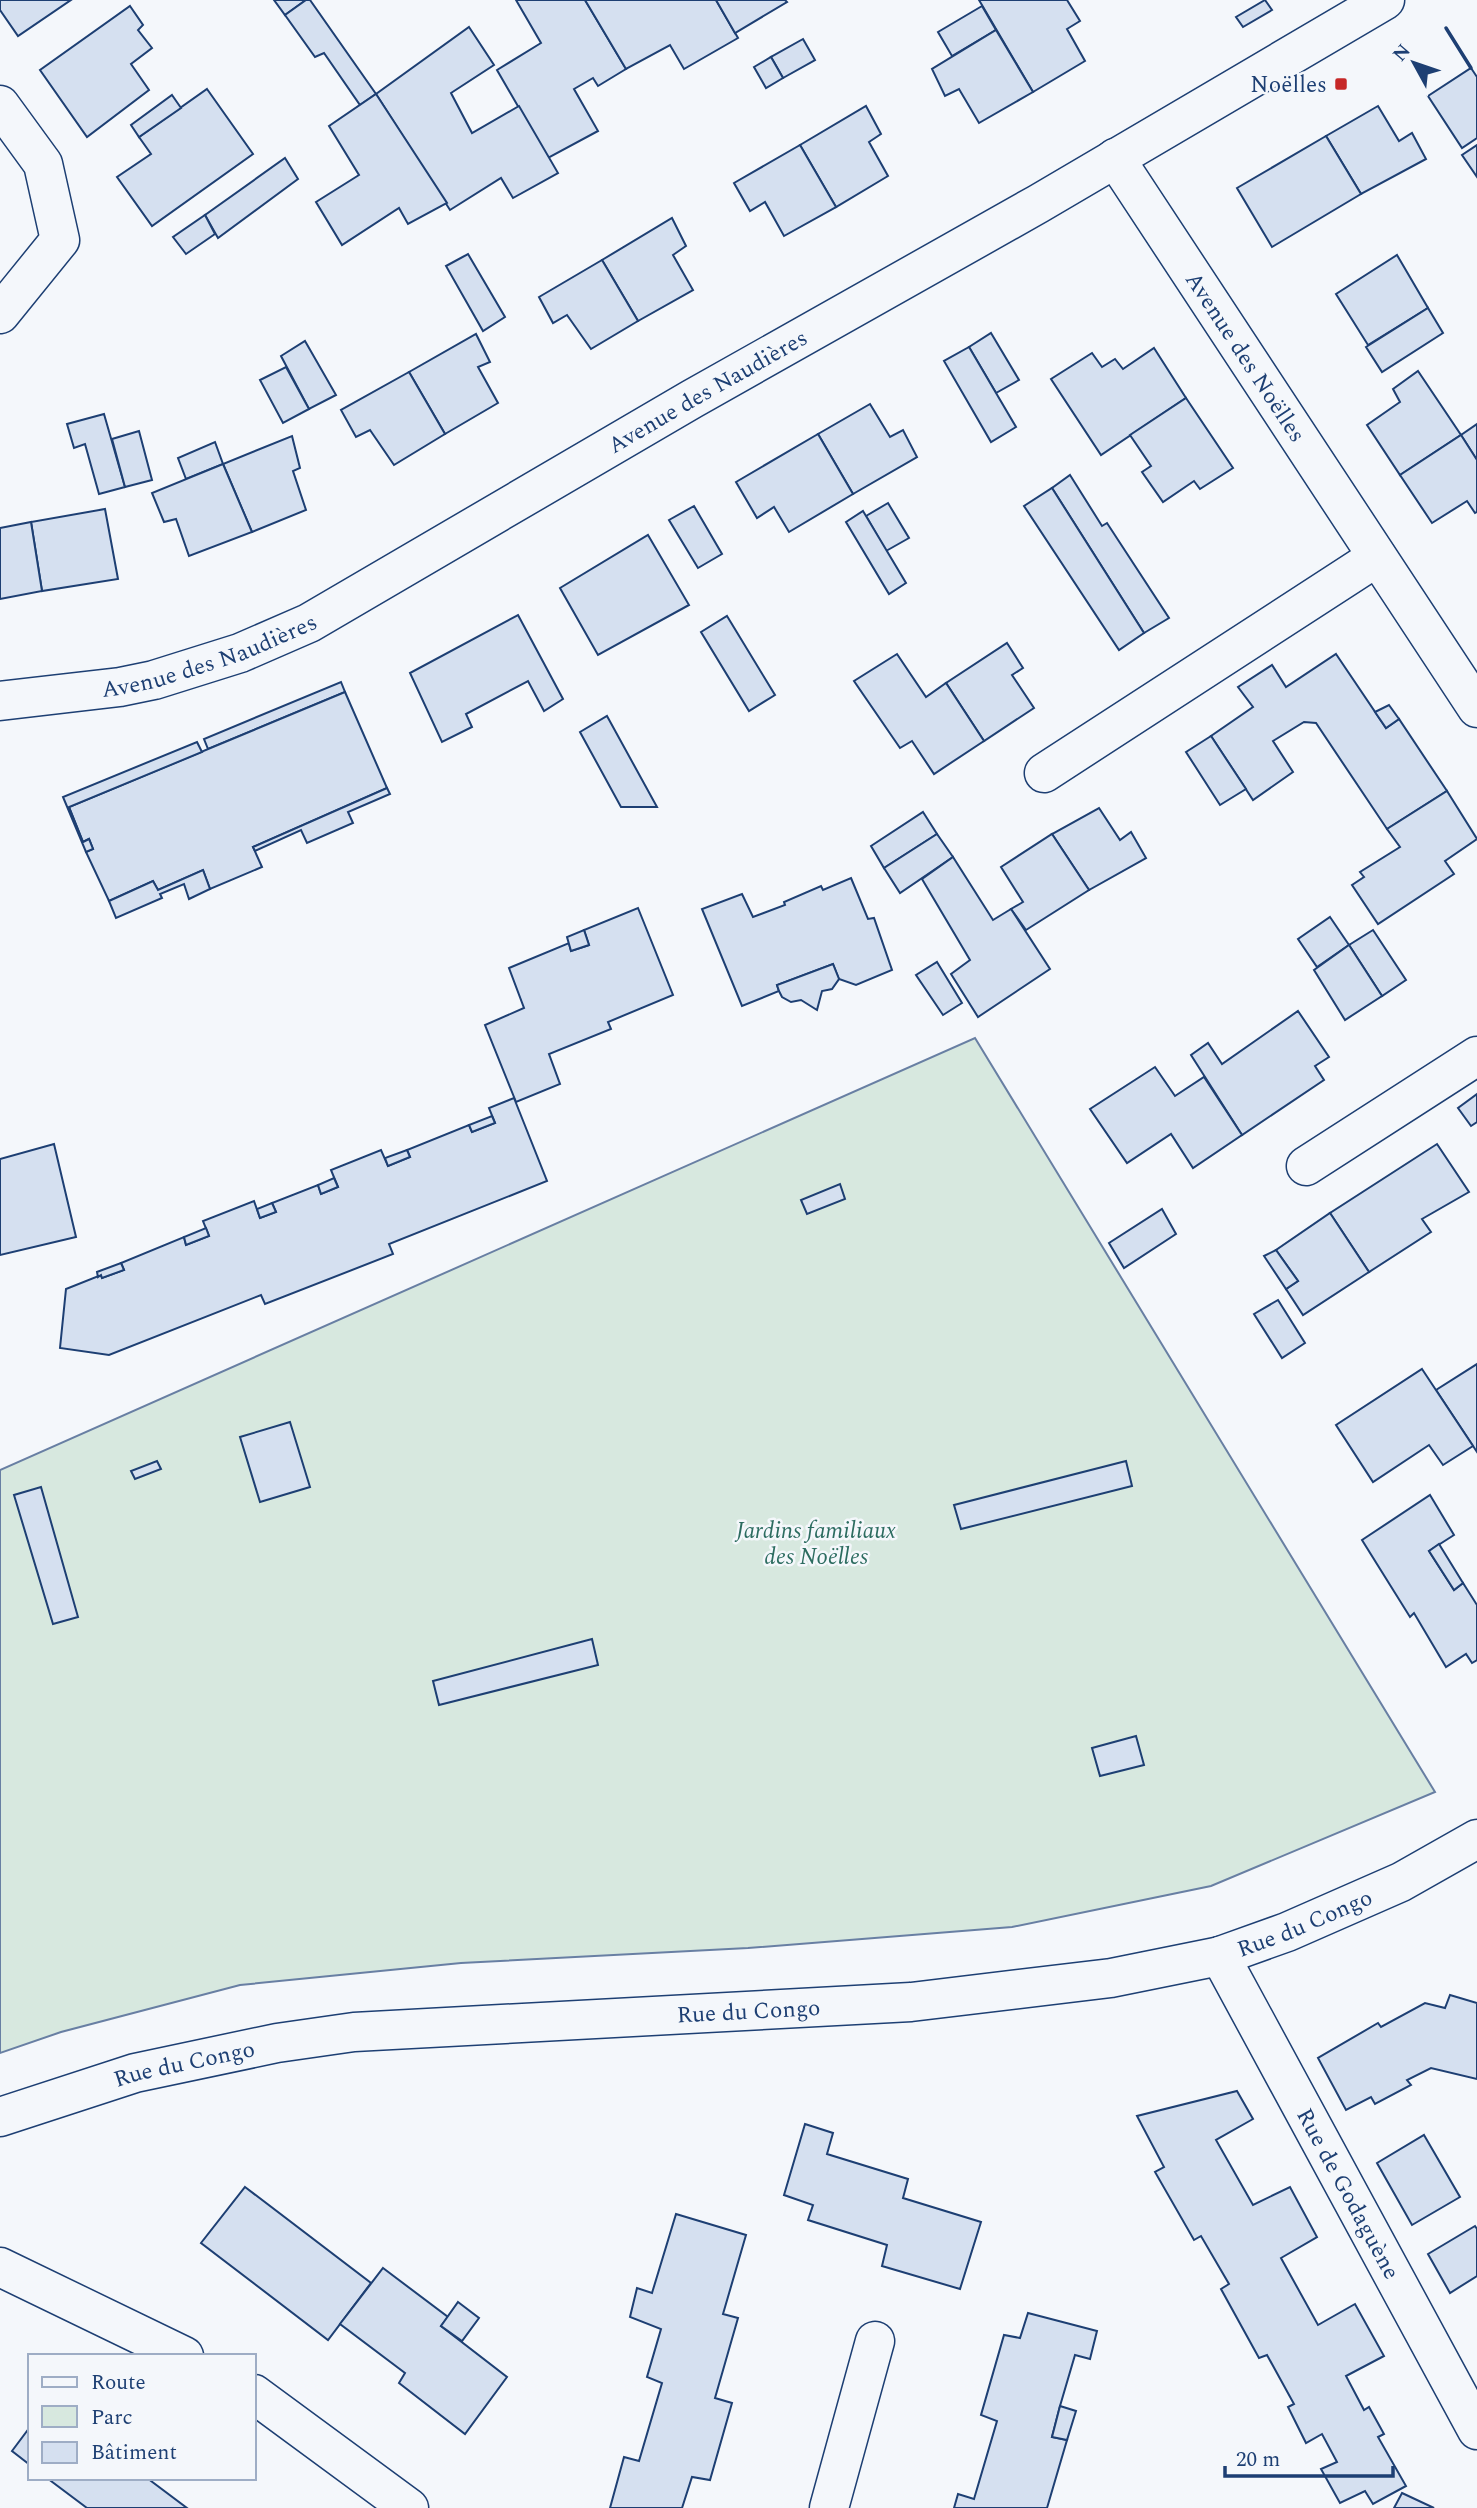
<svg xmlns="http://www.w3.org/2000/svg" width="1477" height="2508" viewBox="0 0 1477 2508" font-family="Spectral,serif">
<style>
.green{fill:#d7e8df;stroke:#687fa3;stroke-width:2}
.building{fill:#d5e0f0;stroke:#1d3f73;stroke-width:2}
.lines{fill:none;stroke-linecap:round;stroke-linejoin:round}
.minor-casing{stroke:#1d3f73;stroke-width:41}
.minor{stroke:#f4f7fb;stroke-width:38}
.wall{stroke:#1d3f73;stroke-width:3.5}
.poi-dot{fill:#c62828;stroke:#f4f7fb;stroke-width:2.5}
.labels{text-anchor:middle;stroke-width:5;stroke-linejoin:round;paint-order:stroke}
.poi-label{font-size:23px;fill:#1d3f73;stroke:#f4f7fb;text-anchor:end}
.street-label{font-size:23px;fill:#1d3f73;stroke:#f4f7fb}
.park-label{font-size:23px;font-style:italic;fill:#2c6c60;stroke:#f4f7fb}
</style>
<rect width="100%" height="100%" fill="#f4f7fb"/>
<!-- green -->
<polygon class="green" points="975,1038 1435,1792 1211,1886 1012,1927 748,1948 461,1963 240,1985 61,2032 0,2053 0,1470"/>
<!-- building -->
<g class="building">
<polygon points="0,0 71,0 18,36 0,10"/>
<polygon points="274,0 306,0 285,15"/>
<polygon points="306,0 310,0 376,94 360,105 324,53 315,57 285,15"/>
<polygon points="516,0 585,0 626,69 598,86 593,78 574,89 598,131 548,158 497,70 541,43"/>
<polygon points="585,0 716,0 738,38 684,69 670,45 626,69"/>
<polygon points="716,0 785,0 787,2 735,33"/>
<polygon points="979,0 1067,0 1080,21 1067,29 1085,61 1033,92"/>
<polygon points="1265,0 1272,10 1243,27 1236,17"/>
<polygon points="130,6 143,25 138,30 152,48 131,64 149,90 87,137 40,70"/>
<polygon points="982,6 996,30 952,56 938,32"/>
<polygon points="469,27 494,65 451,93 472,133 519,106 558,173 513,198 501,178 450,210 376,94"/>
<polygon points="996,30 1033,92 979,123 959,89 945,96 932,69"/>
<polygon points="803,39 815,60 783,78 771,57"/>
<polygon points="771,57 783,78 766,88 754,67"/>
<polygon points="1471,68 1477,77 1477,138 1462,148 1428,96"/>
<polygon points="207,89 253,154 152,226 117,177 151,154 139,137"/>
<polygon points="376,94 447,203 408,224 399,208 342,245 316,202 359,175 329,126"/>
<polygon points="172,95 181,108 139,137 131,125"/>
<polygon points="866,106 881,134 869,142 888,176 836,207 800,145"/>
<polygon points="1378,106 1399,141 1412,133 1426,159 1361,194 1326,136"/>
<polygon points="1326,136 1361,194 1272,247 1237,188"/>
<polygon points="800,145 836,207 784,236 765,202 750,211 734,183"/>
<polygon points="1477,145 1477,177 1462,155"/>
<polygon points="285,158 298,179 218,238 205,215"/>
<polygon points="205,215 215,234 186,254 173,237"/>
<polygon points="672,218 686,246 673,255 693,290 638,321 602,260"/>
<polygon points="468,254 505,317 483,331 446,266"/>
<polygon points="1397,255 1428,308 1368,345 1336,294"/>
<polygon points="602,260 638,321 591,349 567,315 553,323 539,297"/>
<polygon points="1428,308 1443,333 1382,372 1366,347"/>
<polygon points="991,333 1019,380 996,393 969,347"/>
<polygon points="476,334 490,362 478,367 498,403 445,434 409,372"/>
<polygon points="305,341 336,395 309,409 281,356"/>
<polygon points="969,347 1016,427 991,442 944,361"/>
<polygon points="1154,348 1186,398 1101,455 1051,379 1092,353 1102,367 1115,359 1123,369"/>
<polygon points="286,367 309,409 283,423 260,380"/>
<polygon points="1418,371 1461,435 1400,475 1367,425 1400,402 1393,389"/>
<polygon points="409,372 445,434 394,465 370,430 356,437 341,410"/>
<polygon points="1186,398 1233,468 1200,489 1194,481 1163,502 1142,472 1151,466 1130,435"/>
<polygon points="870,404 890,437 903,430 917,457 853,494 818,434"/>
<polygon points="104,414 125,487 99,494 85,444 74,448 67,424"/>
<polygon points="1477,424 1477,460 1461,435"/>
<polygon points="139,431 152,480 125,487 112,439"/>
<polygon points="818,434 853,494 789,532 774,507 757,518 736,482"/>
<polygon points="1461,435 1477,460 1477,512 1475,513 1467,501 1432,523 1400,475"/>
<polygon points="292,436 300,468 293,471 306,510 252,532 223,464"/>
<polygon points="215,442 223,464 186,479 178,458"/>
<polygon points="223,464 252,532 189,556 176,519 164,522 152,493"/>
<polygon points="1070,475 1102,526 1107,523 1169,618 1144,633 1052,488"/>
<polygon points="1052,488 1144,633 1119,650 1024,506"/>
<polygon points="888,503 909,538 886,551 866,516"/>
<polygon points="694,506 722,554 698,568 669,520"/>
<polygon points="105,509 118,579 42,591 31,522"/>
<polygon points="863,511 906,583 889,594 846,522"/>
<polygon points="31,522 42,591 0,599 0,528"/>
<polygon points="648,535 689,605 598,655 560,588"/>
<polygon points="518,615 563,699 544,711 528,681 466,714 472,727 442,742 410,673"/>
<polygon points="727,616 775,695 749,711 701,632"/>
<polygon points="1007,643 1023,668 1012,675 1034,708 984,741 946,683"/>
<polygon points="897,654 926,697 946,683 984,741 934,774 912,741 900,748 854,681"/>
<polygon points="1336,654 1386,728 1399,719 1447,791 1387,829 1316,723 1304,722 1273,741 1293,772 1253,800 1211,736 1253,707 1238,687 1272,665 1286,687"/>
<polygon points="341,682 345,692 208,749 204,739"/>
<polygon points="345,692 387,788 253,847 262,867 210,889 203,870 158,890 153,881 109,901 86,852 93,849 89,839 83,842 69,807"/>
<polygon points="1389,705 1399,719 1386,728 1375,712"/>
<polygon points="607,716 657,807 621,807 580,732"/>
<polygon points="1211,736 1246,789 1220,805 1186,752"/>
<polygon points="197,742 202,752 69,807 83,842 89,839 93,849 86,852 63,797"/>
<polygon points="387,788 390,794 348,812 353,823 307,843 301,830 255,851 253,847"/>
<polygon points="1447,791 1477,839 1445,861 1454,874 1378,924 1352,885 1364,877 1360,872 1400,847 1387,829"/>
<polygon points="1099,808 1120,840 1131,832 1146,858 1089,890 1052,834"/>
<polygon points="923,812 937,834 884,868 871,846"/>
<polygon points="937,834 953,857 900,893 884,868"/>
<polygon points="1052,834 1089,890 1026,930 1011,909 1023,902 1001,867"/>
<polygon points="953,857 993,920 1011,909 1050,969 978,1017 951,974 970,960 922,879"/>
<polygon points="203,870 210,889 189,899 184,884 160,894 162,898 116,918 109,901 153,881 158,890"/>
<polygon points="851,878 868,919 874,918 892,970 856,985 839,979 833,964 777,985 779,991 742,1006 702,909 742,894 753,917 785,905 784,902 821,886 823,890"/>
<polygon points="638,908 673,995 608,1022 611,1029 549,1054 560,1084 516,1102 485,1025 524,1008 509,968 569,943 571,951 589,945 584,930"/>
<polygon points="1330,917 1349,945 1317,967 1298,939"/>
<polygon points="584,930 589,945 571,951 567,937"/>
<polygon points="1373,930 1406,980 1382,996 1349,945"/>
<polygon points="1349,945 1382,996 1345,1020 1314,970"/>
<polygon points="937,962 962,1003 943,1015 916,975"/>
<polygon points="833,964 839,979 832,989 822,991 817,1010 801,1000 791,1002 782,997 779,991 777,985"/>
<polygon points="1298,1011 1329,1057 1315,1066 1324,1080 1242,1135 1191,1055 1208,1043 1222,1064"/>
<polygon points="1155,1067 1175,1096 1204,1077 1242,1135 1193,1168 1171,1134 1127,1163 1090,1109"/>
<polygon points="1477,1094 1477,1122 1471,1126 1458,1108"/>
<polygon points="514,1098 547,1181 389,1244 393,1254 265,1304 261,1295 109,1355 60,1348 66,1289 101,1275 102,1278 124,1270 121,1263 184,1237 186,1245 209,1236 203,1221 254,1201 260,1218 276,1212 272,1203 318,1185 321,1194 338,1187 331,1170 381,1150 388,1166 410,1157 407,1150 469,1125 472,1132 495,1123 489,1108"/>
<polygon points="492,1116 495,1123 472,1132 469,1125"/>
<polygon points="54,1144 76,1237 0,1255 0,1159"/>
<polygon points="1437,1144 1469,1192 1422,1219 1431,1232 1369,1272 1330,1213"/>
<polygon points="407,1150 410,1157 388,1166 385,1158"/>
<polygon points="334,1178 338,1187 321,1194 318,1185"/>
<polygon points="840,1184 845,1199 807,1214 801,1200"/>
<polygon points="272,1203 276,1212 260,1218 257,1209"/>
<polygon points="1162,1209 1176,1234 1124,1268 1109,1243"/>
<polygon points="1330,1213 1369,1272 1303,1315 1286,1289 1298,1281 1276,1250"/>
<polygon points="206,1228 209,1236 186,1245 184,1237"/>
<polygon points="1276,1250 1298,1281 1286,1289 1264,1256"/>
<polygon points="121,1263 124,1270 102,1278 101,1275 98,1277 97,1272"/>
<polygon points="1278,1300 1305,1343 1282,1358 1254,1314"/>
<polygon points="1477,1364 1477,1452 1436,1390"/>
<polygon points="1422,1369 1473,1446 1443,1465 1429,1445 1373,1482 1336,1425"/>
<polygon points="290,1422 310,1487 260,1502 240,1437"/>
<polygon points="157,1461 161,1469 135,1479 131,1471"/>
<polygon points="1126,1461 1132,1486 961,1529 954,1505"/>
<polygon points="41,1487 78,1617 53,1624 14,1495"/>
<polygon points="1430,1495 1454,1535 1429,1551 1454,1590 1463,1583 1477,1605 1477,1660 1472,1663 1466,1654 1446,1667 1414,1613 1410,1617 1362,1540"/>
<polygon points="1439,1544 1463,1583 1454,1590 1429,1551"/>
<polygon points="592,1639 598,1665 439,1705 433,1681"/>
<polygon points="1136,1736 1144,1765 1100,1776 1092,1748"/>
<polygon points="1450,1995 1477,2003 1477,2079 1431,2068 1407,2080 1411,2085 1375,2104 1371,2097 1346,2110 1318,2058 1378,2023 1381,2027 1425,2003 1445,2008"/>
<polygon points="1237,2091 1253,2119 1216,2140 1253,2205 1290,2187 1317,2237 1281,2258 1318,2325 1355,2304 1384,2356 1346,2376 1364,2410 1369,2407 1384,2434 1378,2437 1406,2486 1373,2504 1365,2491 1340,2503 1321,2469 1337,2462 1322,2434 1306,2443 1288,2407 1294,2404 1267,2355 1259,2358 1221,2289 1229,2284 1201,2236 1194,2240 1155,2172 1164,2167 1137,2116"/>
<polygon points="805,2124 833,2133 827,2154 908,2179 903,2198 981,2222 960,2289 882,2266 887,2245 808,2220 813,2205 784,2195"/>
<polygon points="1424,2135 1460,2197 1412,2225 1377,2163"/>
<polygon points="245,2187 371,2283 328,2340 201,2243"/>
<polygon points="676,2214 746,2235 723,2314 738,2318 715,2398 732,2403 710,2480 692,2477 682,2508 610,2508 624,2457 639,2461 662,2383 647,2377 661,2329 630,2317 637,2288 652,2293"/>
<polygon points="1475,2226 1477,2229 1477,2276 1450,2293 1428,2254"/>
<polygon points="383,2268 448,2317 441,2326 507,2377 465,2434 399,2383 405,2373 340,2324"/>
<polygon points="458,2302 479,2318 462,2341 441,2326"/>
<polygon points="1028,2313 1097,2331 1090,2359 1075,2355 1060,2406 1052,2437 1067,2440 1047,2508 954,2508 958,2494 974,2499 997,2421 981,2415 1004,2335 1020,2338"/>
<polygon points="1060,2406 1076,2411 1067,2440 1052,2437"/>
<polygon points="30,2427 30,2465 12,2451"/>
<polygon points="47,2478 147,2478 187,2508 87,2508"/>
<polygon points="1402,2493 1434,2508 1394,2508"/>
</g>
<g class="lines">
<defs>
<g id="minor">
<polyline points="0,105 43,164 60,240 0,314"/>
<path id="s1" d="M1115 158 1477 708"/>
<path id="s2" d="M0 701 120 687 154 680 240 653 309 623 692 399 1038 204 1385 0"/>
<polyline points="1044,773 1377,557"/>
<polyline points="1306,1166 1477,1056"/>
<path id="s3" d="M1220 1956 1477 2430"/>
<path id="s4" d="M0 2117 135 2073 277 2043 354 2032 911 2002 1111 1978 1220 1956 1287 1932 1401 1882 1477 1839"/>
<polyline points="0,2267 184,2356"/>
<polyline points="254,2394 409,2508"/>
<polyline points="829,2508 875,2341"/>
</g>
</defs>
<!-- minor casing -->
<use href="#minor" class="minor-casing"/>
<!-- minor -->
<use href="#minor" class="minor"/>
<!-- wall -->
<polyline class="wall" points="1446,28 1471,68"/>
</g>
<!-- markers -->
<rect class="poi-dot" x="1334" y="77" width="14" height="14" rx="3.5"/>
<g class="labels">
<!-- poi labels -->
<g class="poi-label">
<text x="1327" y="92">Noëlles</text>
</g>
<!-- street labels -->
<g class="street-label">
<text dy="8" stroke="none"><textPath href="#s1" startOffset="238">Avenue des Noëlles</textPath></text>
<text dy="8" stroke="none"><textPath href="#s2" startOffset="782">Avenue des Naudières</textPath></text>
<text dy="8" stroke="none"><textPath href="#s2" startOffset="215">Avenue des Naudières</textPath></text>
<text dy="8" stroke="none"><textPath href="#s4" startOffset="1326">Rue du Congo</textPath></text>
<text dy="8" stroke="none"><textPath href="#s4" startOffset="760">Rue du Congo</textPath></text>
<text dy="8" stroke="none"><textPath href="#s4" startOffset="192">Rue du Congo</textPath></text>
<text dy="8" stroke="none"><textPath href="#s3" startOffset="270">Rue de Godaguène</textPath></text>
</g>
<!-- park labels -->
<g class="park-label">
<text x="816" y="1538">Jardins familiaux<tspan x="816" dy="26">des Noëlles</tspan></text>
</g>
</g>
<!-- legend -->
<rect x="28" y="2354" width="228" height="126" fill="#f4f7fb" stroke="#9eadc5" stroke-width="2"/>
<rect x="42" y="2377" width="35" height="10" fill="#f4f7fb" stroke="#9eadc5" stroke-width="2"/>
<text x="91" y="2389" font-size="21" fill="#1d3f73">Route</text>
<rect x="42" y="2406" width="35" height="21" fill="#d7e8df" stroke="#9eadc5" stroke-width="2"/>
<text x="91" y="2424" font-size="21" fill="#1d3f73">Parc</text>
<rect x="42" y="2442" width="35" height="21" fill="#d5e0f0" stroke="#9eadc5" stroke-width="2"/>
<text x="91" y="2459" font-size="21" fill="#1d3f73">Bâtiment</text>
<!-- north arrow -->
<g transform="translate(1414 63) rotate(310)" stroke="#f4f7fb" stroke-width="5" paint-order="stroke">
<path d="M0-5L12 26L0 18L-12 26Z" fill="#1d3f73"/>
<text y="-10" font-size="19" font-weight="bold" text-anchor="middle" fill="#1d3f73">N</text>
</g>
<!-- scale -->
<path d="M1225 2466v10h168v-10" fill="none" stroke="#1d3f73" stroke-width="3.5"/>
<text x="1236" y="2466" font-size="21" fill="#1d3f73" stroke="#f4f7fb" stroke-width="5" paint-order="stroke">20 m</text>
</svg>
